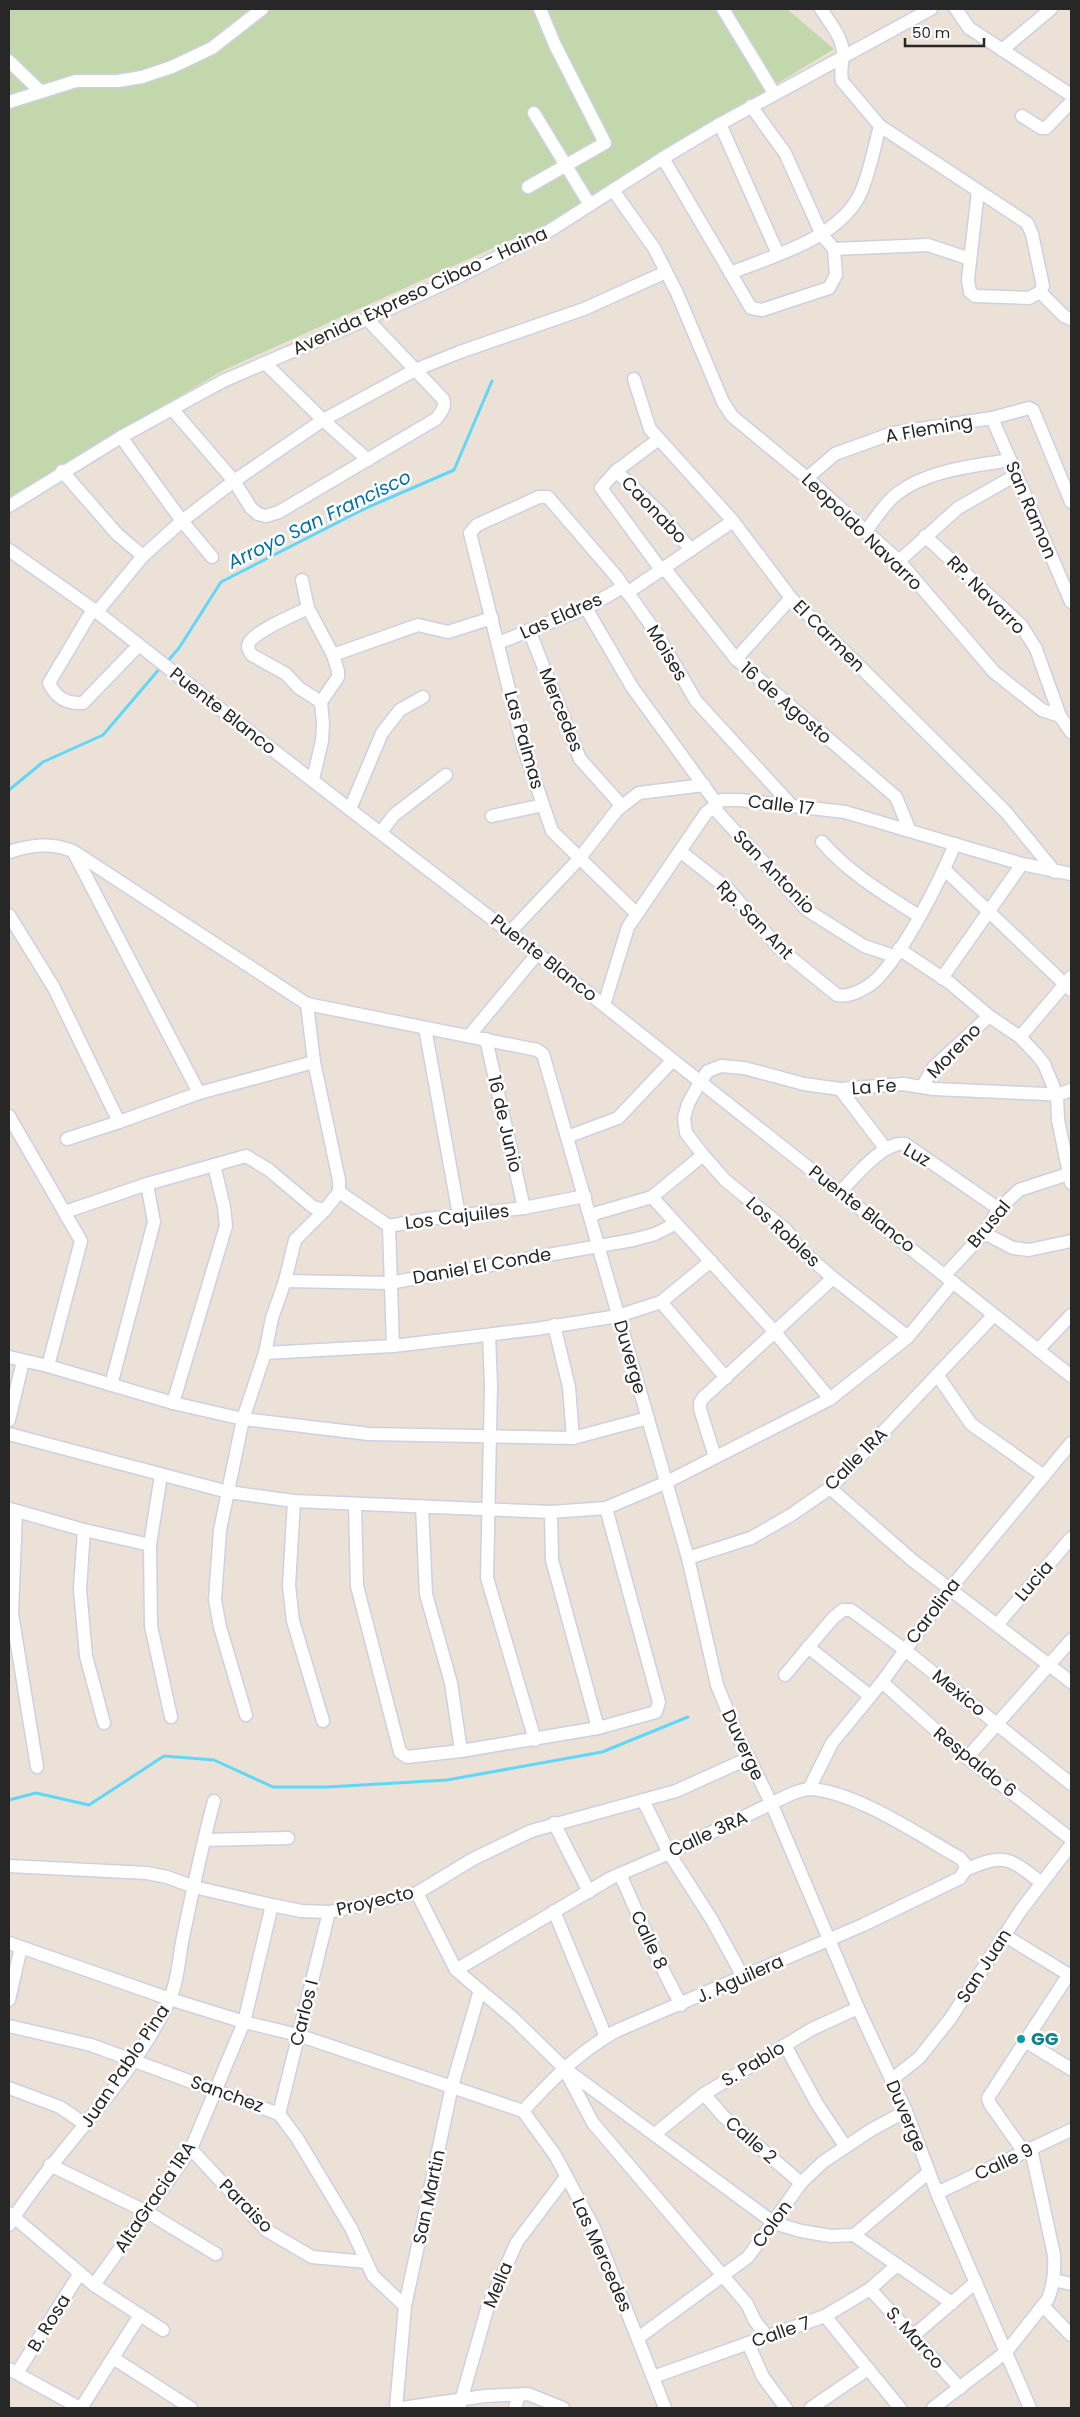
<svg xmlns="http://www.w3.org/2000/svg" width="1080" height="2417" viewBox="0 0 1080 2417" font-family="Poppins,sans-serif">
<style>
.cemetery{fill:#c3d7ac}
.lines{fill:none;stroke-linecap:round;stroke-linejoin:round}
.stream{stroke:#5fd8f8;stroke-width:3}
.minor-casing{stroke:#ccd1e2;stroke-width:15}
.minor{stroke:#fff;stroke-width:12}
.culture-dot{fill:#0f9aa8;stroke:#fff;stroke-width:2}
.labels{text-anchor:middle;stroke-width:5;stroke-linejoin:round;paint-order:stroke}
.street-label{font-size:18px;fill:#272727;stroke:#fff}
.culture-label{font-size:18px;font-weight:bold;fill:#0d838f;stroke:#fff;text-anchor:start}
.water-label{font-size:19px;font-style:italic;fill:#0272a0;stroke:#fff}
</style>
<rect width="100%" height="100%" fill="#ebe1d7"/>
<!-- cemetery -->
<polygon class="cemetery" points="9,9 787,9 834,49 548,223 222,371 9,497"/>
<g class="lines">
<!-- stream -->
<g class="stream">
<polyline points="166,663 179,648 221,582 364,509 454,470 492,381"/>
<polyline points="9,790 43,762 103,735 161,667"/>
<polyline points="9,1800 36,1793 89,1805 164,1756 214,1760 273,1787 327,1787 447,1780 602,1752 688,1717"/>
</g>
<defs>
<g id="minor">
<polyline points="723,9 774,93"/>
<path d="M821 9C830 23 844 39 843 56 842 66 840 71 842 81L880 126 1027 223 1032 234 1043 286 1040 292 1029 298 975 296 970 292 968 279 978 191"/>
<polyline points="956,9 969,28 1071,95"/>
<polyline points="1002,50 1051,9"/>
<polyline points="9,61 41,92"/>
<polyline points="9,102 76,81 118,81 142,77 172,67 212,48 262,9"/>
<polyline points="534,113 590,205"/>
<polyline points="1022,116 1041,128 1046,128 1071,102"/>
<polyline points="720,124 778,254"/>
<polyline points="663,158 751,308 762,310 829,288 836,275 834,249 822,235 785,153 751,106"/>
<polyline points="528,187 605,143 555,45 540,9"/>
<polyline points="613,190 654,248 677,293 723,402 732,416 807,478 899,561 994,672 1042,710 1060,716"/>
<polyline points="834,249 928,245 970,259"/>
<path d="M730 273C773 256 841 238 861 192 870 171 874 148 880 126"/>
<polyline points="1040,292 1064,316 1071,319"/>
<polyline points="265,363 323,420 368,460"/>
<polyline points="634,379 650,429 733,521 791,598 1005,811 1055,872"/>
<path d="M173 410 234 481 251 508 258 514 266 516 279 512 436 419C441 412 446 408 443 399L367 319"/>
<polyline points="992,418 1071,602"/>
<polyline points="121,437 182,521 212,557"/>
<polyline points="659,439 616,471 601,488 662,571"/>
<polyline points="62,471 117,534 143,556"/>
<polyline points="616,471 661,514 691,550"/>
<polyline points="807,478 835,454 893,433 992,418 1029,408 1033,410 1071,502"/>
<polyline points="9,506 121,437 223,381 367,319 454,279 549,231 663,158 720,124 931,9"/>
<path d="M865 532C875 520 885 502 898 493 928 470 974 466 1010 460"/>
<polyline points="925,536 1021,625 1036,649 1060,716 1071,732"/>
<polyline points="9,550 97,612 256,737 596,999 1071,1376"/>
<polyline points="899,561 958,508 1016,475"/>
<polyline points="665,569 736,659 896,797 910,831"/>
<polyline points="302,580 308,608 333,655 338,671 338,677 321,702 323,723 322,741 313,779"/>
<polyline points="627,593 733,521"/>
<path d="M308 608C295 615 256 630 249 643 247 648 249 651 252 655L286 674 299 688 321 702"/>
<polyline points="586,608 632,687 717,804"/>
<path d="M93 609 49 683C56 698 67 704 83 703L139 645"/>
<polyline points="97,612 143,556 182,521 234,481 323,420 415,370 460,352 584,309 666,272"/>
<polyline points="529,630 580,759 622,806"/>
<polyline points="498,643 586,608 623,587"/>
<polyline points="333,655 418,625 448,632 492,618"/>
<polyline points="736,659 791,598"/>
<polyline points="713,807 807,910 864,946 894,956"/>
<polyline points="350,809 382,733 400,710 423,697"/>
<polyline points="492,816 543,805"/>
<polyline points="381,832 394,815 446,775"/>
<path d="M822 842C849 873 884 894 919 916"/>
<path d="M680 851 728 889 779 948 837 995C850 998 868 988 878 978 906 948 939 883 955 844"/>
<path d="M9 852C31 845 51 842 73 851L307 1004 537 1050 543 1054 688 1558 717 1685 736 1732 772 1805 858 2008 906 2111 937 2193 1030 2408"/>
<polyline points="74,853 199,1093"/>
<polyline points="945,870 1071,990"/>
<polyline points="637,914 552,831 523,746 470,533 477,525 539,497 548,497 616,576 657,634 696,701 792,806"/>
<polyline points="9,915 54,988 119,1122 199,1093 314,1062"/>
<polyline points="510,932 579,859 617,810 639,793 704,785"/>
<polyline points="899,949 950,983 989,1016 1020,1037 1037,1055 1044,1064 1057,1095 1058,1120 1071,1183"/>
<polyline points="942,978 1022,864"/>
<polyline points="604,1005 628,927 706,813 722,800 740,800 845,812 1022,864 1071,874"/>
<polyline points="425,1028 459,1215"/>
<polyline points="469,1036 538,953"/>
<polyline points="1020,1037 1071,977"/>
<polyline points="486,1039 524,1208"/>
<polyline points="922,1087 933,1068 989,1016"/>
<polyline points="840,1089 885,1148"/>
<polyline points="9,1116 81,1241 48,1366"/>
<polyline points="567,1137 618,1118 672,1061"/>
<polyline points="67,1139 119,1122"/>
<polyline points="339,1192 389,1226 427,1219 524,1208 585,1196"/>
<path d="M840 1192C855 1177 883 1141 905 1144L999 1209"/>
<polyline points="652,1197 774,1331 830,1399"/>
<polyline points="65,1212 147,1184 246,1156 269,1170 313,1207 325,1210"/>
<polyline points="590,1215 652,1197 703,1155"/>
<polyline points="389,1226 393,1346"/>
<polyline points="984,1233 1013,1248 1029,1250 1071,1241"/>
<polyline points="945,1275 984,1233 999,1209 1019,1190 1068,1174"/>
<polyline points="285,1281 389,1283 633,1240 655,1234 675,1224"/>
<polyline points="661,1302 726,1378"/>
<polyline points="554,1325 569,1387 573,1438"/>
<polyline points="489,1335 491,1386 487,1578 535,1740"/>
<polyline points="908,1337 833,1278 799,1248 786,1230 725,1180 703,1155 686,1133 684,1118 688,1104 700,1082 708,1071 721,1066 744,1068 804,1084 840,1089 903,1084 934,1089 1046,1094 1057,1095 1071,1090"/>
<polyline points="1038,1350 1071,1315"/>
<polyline points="265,1353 393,1346 536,1329 618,1316 661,1302 711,1261"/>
<polyline points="9,1357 48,1366 173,1403 243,1419 369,1434 573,1438 648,1418"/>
<polyline points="938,1376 971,1424 1044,1476"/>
<polyline points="111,1385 154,1222 147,1184"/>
<polyline points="173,1403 226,1226 224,1207 214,1165"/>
<polyline points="9,1420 23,1361"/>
<polyline points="9,1434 228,1492 294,1501 551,1512 606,1508 665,1483 830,1399 908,1337 953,1282"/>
<polyline points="715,1457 700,1409 700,1403 703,1398 833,1278"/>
<polyline points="161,1475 150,1545 151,1626 171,1717"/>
<polyline points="830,1488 912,1560 1071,1682"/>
<polyline points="294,1501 289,1586 293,1621 323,1721"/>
<polyline points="355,1504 357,1586 400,1752 407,1757 461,1751 451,1683 426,1594 422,1506"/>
<polyline points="10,1509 84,1530 150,1545"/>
<polyline points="16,1511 12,1614 37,1767"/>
<polyline points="551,1512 552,1560 598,1728"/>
<polyline points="84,1530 80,1589 86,1656 104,1723"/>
<polyline points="688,1558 751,1538 791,1515 830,1488 993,1316"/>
<polyline points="997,1625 1071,1538"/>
<polyline points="808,1647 870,1696"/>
<polyline points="785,1675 833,1618 843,1610 851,1610 905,1650 1071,1784"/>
<polyline points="882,1682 967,1758 1071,1839"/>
<polyline points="246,1715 220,1627 215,1600 220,1530 243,1419 265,1353 272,1318 285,1281 295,1240 325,1210 339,1192 339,1180 314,1062 307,1004"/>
<polyline points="461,1751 598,1728 656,1712 659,1702 606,1508"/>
<polyline points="967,1758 1071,1640"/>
<polyline points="809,1789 832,1743 882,1682 949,1590 1071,1443"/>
<polyline points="643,1800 669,1853 712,1920 743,1977"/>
<polyline points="554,1823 589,1892"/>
<polyline points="204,1840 288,1838"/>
<polyline points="9,1866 147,1873 167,1877 194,1887 272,1905 301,1911 329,1912 417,1893 473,1859 531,1831 676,1791 749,1758"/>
<path d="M965 1870C1005 1853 1008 1857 1042 1883"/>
<polyline points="620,1874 657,1958 681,2005"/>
<polyline points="417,1893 456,1970 514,2019 564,2068 774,2223 801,2231 831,2236 854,2235 929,2172"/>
<polyline points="554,1911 606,2037"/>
<polyline points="1004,1935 1071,1976"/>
<polyline points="9,1943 170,1999 244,2022 298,2035 523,2111"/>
<path d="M456 1970 611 1878 669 1853 791 1794C797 1792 804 1789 810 1789 857 1792 919 1835 960 1858L965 1864V1870L960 1878 863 1925 616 2031C576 2054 554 2078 523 2111"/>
<polyline points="9,2000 21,1947"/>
<polyline points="9,2026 91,2045 279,2114 297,2138 351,2228 373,2276 405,2306"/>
<polyline points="1025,2041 1071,2069"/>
<polyline points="785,2045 817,2104 845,2146"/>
<polyline points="566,2072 593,2123 747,2304 755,2321 767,2336"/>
<polyline points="891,2080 919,2058 950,2019 1021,1910 1071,1845"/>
<polyline points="9,2088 60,2107 86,2125"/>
<polyline points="704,2094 724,2117 801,2183"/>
<polyline points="523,2111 555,2155 594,2228 665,2408"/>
<polyline points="279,2114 329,1912"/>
<polyline points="655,2134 704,2094 812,2029 858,2008"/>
<polyline points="191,2149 266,2230 312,2257 366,2262"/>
<polyline points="1024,2152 990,2104 988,2098 1069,1974"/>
<polyline points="50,2165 147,2212 216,2254"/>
<polyline points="937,2193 1071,2130"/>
<polyline points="9,2213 94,2285 163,2330"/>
<path d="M9 2225C58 2147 130 2084 169 2001 177 1984 179 1960 182 1942 192 1895 201 1848 214 1801"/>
<polyline points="854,2235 952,2303"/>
<polyline points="1054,2280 1071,2284"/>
<polyline points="94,2285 191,2149 244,2022 272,1905"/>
<polyline points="870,2289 960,2388"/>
<polyline points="1043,2306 1071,2335"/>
<polyline points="825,2316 900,2408"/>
<polyline points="913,2336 976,2282"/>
<polyline points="638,2338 748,2257 801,2183 823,2162 871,2130 906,2111"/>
<polyline points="748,2343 763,2377 786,2408"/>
<polyline points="113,2358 191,2408"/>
<polyline points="9,2369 80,2408"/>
<polyline points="17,2373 80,2273"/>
<polyline points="653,2377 825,2316 870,2289 897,2265"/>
<polyline points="81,2408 140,2315"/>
<polyline points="396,2408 405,2306 452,2086 480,1990"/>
<polyline points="402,2408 485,2396 528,2394 563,2408"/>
<polyline points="459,2408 488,2306 517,2242 566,2177"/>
<polyline points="515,2408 519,2395"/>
<polyline points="811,2408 868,2369"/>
<path d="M933 2408 1006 2352 1048 2299C1054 2284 1055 2271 1054 2255L1031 2149"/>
</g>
</defs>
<!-- minor casing -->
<use href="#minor" class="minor-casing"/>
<!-- minor -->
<use href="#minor" class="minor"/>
</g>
<!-- markers -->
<circle class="culture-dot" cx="1021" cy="2039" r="5"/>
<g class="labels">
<!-- street labels -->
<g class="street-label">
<text transform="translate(420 291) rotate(-25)" y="6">Avenida Expreso Cibao - Haina</text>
<text transform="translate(929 429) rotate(-10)" y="6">A Fleming</text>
<text transform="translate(654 510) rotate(46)" y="6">Caonabo</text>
<text transform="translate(1031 510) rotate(67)" y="6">San Ramon</text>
<text transform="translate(862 532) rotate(44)" y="6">Leopoldo Navarro</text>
<text transform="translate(986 595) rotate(45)" y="6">RP. Navarro</text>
<text transform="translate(561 616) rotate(-24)" y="6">Las Eldres</text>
<text transform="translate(829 636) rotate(45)" y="6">El Carmen</text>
<text transform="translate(667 653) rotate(59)" y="6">Moises</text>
<text transform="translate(786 703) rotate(41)" y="6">16 de Agosto</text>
<text transform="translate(561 710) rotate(68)" y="6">Mercedes</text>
<text transform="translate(223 711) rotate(38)" y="6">Puente Blanco</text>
<text transform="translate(524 740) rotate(74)" y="6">Las Palmas</text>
<text transform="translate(781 805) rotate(7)" y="6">Calle 17</text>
<text transform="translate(774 872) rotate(46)" y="6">San Antonio</text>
<text transform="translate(755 920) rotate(46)" y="6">Rp. San Ant</text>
<text transform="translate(544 958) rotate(38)" y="6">Puente Blanco</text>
<text transform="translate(954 1051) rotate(-46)" y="6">Moreno</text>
<text transform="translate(874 1087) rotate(-4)" y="6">La Fe</text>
<text transform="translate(505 1124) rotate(77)" y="6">16 de Junio</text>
<text transform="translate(917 1155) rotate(30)" y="6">Luz</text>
<text transform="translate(862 1209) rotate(38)" y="6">Puente Blanco</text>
<text transform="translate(457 1217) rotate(-7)" y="6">Los Cajuiles</text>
<text transform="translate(989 1224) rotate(-50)" y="6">Brusal</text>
<text transform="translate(783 1232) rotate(43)" y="6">Los Robles</text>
<text transform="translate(482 1266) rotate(-10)" y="6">Daniel El Conde</text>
<text transform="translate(630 1357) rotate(74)" y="6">Duverge</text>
<text transform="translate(856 1459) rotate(-45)" y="6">Calle 1RA</text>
<text transform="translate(1034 1581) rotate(-49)" y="6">Lucia</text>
<text transform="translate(933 1611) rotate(-53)" y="6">Carolina</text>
<text transform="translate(959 1693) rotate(39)" y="6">Mexico</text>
<text transform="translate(743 1745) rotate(65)" y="6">Duverge</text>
<text transform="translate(975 1762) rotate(39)" y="6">Respaldo 6</text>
<text transform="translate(708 1834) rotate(-25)" y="6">Calle 3RA</text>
<text transform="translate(375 1901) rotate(-13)" y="6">Proyecto</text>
<text transform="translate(649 1940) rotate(65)" y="6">Calle 8</text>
<text transform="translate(984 1966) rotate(-57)" y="6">San Juan</text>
<text transform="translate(740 1979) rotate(-24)" y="6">J. Aguilera</text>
<text transform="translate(304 2013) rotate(-76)" y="6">Carlos I</text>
<text transform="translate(753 2064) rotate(-31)" y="6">S. Pablo</text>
<text transform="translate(125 2066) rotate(-56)" y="6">Juan Pablo Pina</text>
<text transform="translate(227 2094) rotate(20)" y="6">Sanchez</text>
<text transform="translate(906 2116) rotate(67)" y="6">Duverge</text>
<text transform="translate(751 2140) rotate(41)" y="6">Calle 2</text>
<text transform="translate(1004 2162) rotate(-25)" y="6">Calle 9</text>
<text transform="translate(155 2197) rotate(-56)" y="6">AltaGracia 1RA</text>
<text transform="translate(429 2197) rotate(-78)" y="6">San Martin</text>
<text transform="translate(246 2206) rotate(45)" y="6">Paraiso</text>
<text transform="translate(772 2224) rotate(-54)" y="6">Colon</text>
<text transform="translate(602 2255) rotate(66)" y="6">Las Mercedes</text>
<text transform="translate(498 2285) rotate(-67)" y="6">Mella</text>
<text transform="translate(49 2323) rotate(-58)" y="6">B. Rosa</text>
<text transform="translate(781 2332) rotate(-19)" y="6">Calle 7</text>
<text transform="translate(915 2338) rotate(48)" y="6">S. Marco</text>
</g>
<!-- culture labels -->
<g class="culture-label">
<text x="1031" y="2045">GG</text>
</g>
<!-- water labels -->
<g class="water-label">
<text transform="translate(319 519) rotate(-26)" y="7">Arroyo San Francisco</text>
</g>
</g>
<!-- border -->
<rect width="1080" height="2417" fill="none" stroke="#272727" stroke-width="20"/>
<!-- scale -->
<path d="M905 38v8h79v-8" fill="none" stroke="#272727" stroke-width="2.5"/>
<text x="912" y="38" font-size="15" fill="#272727" stroke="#ffffff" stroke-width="4" paint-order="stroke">50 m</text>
</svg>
